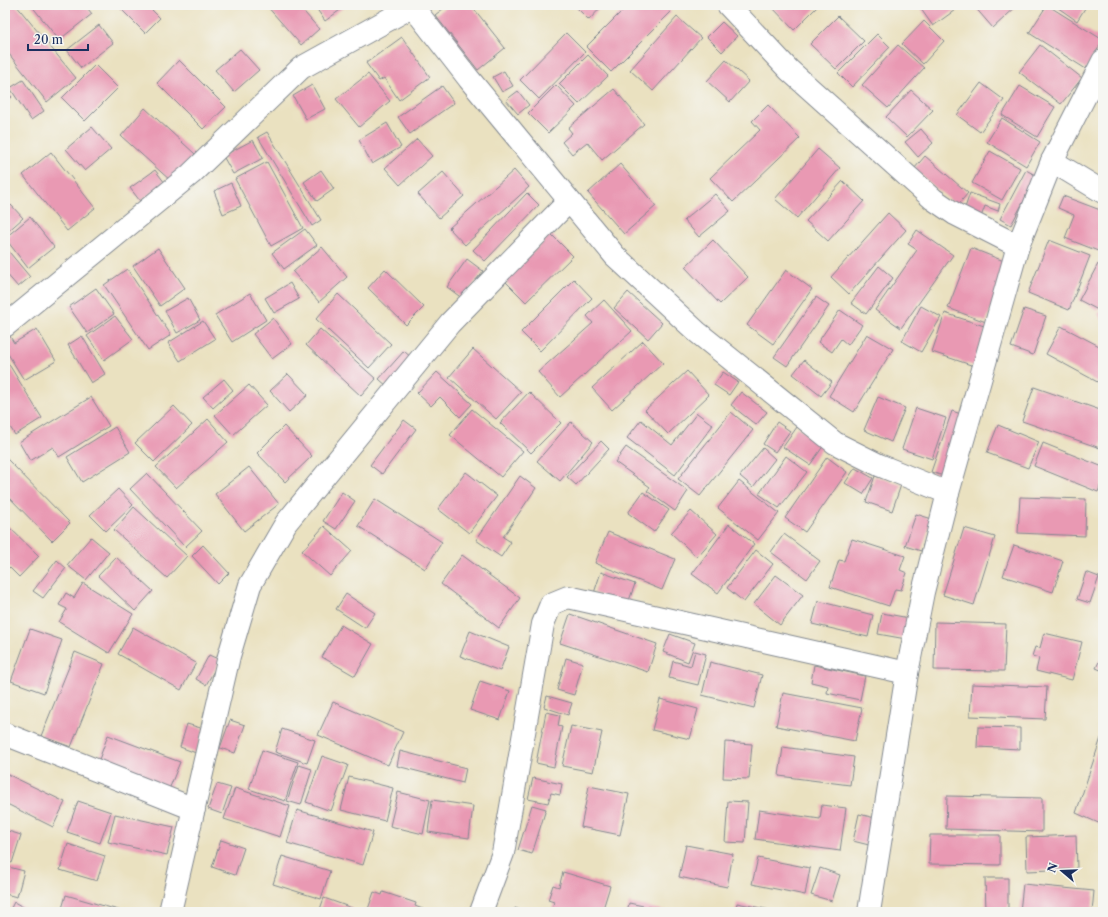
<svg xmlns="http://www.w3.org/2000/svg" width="1108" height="917" viewBox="0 0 1108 917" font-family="'Libre Caslon Text',serif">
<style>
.building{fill:#e999b3}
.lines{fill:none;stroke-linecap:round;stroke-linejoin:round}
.minor-casing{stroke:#82888f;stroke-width:24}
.minor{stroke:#fff;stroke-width:22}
</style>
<rect width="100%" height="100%" fill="#f6f6f2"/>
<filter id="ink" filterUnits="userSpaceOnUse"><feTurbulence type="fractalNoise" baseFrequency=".025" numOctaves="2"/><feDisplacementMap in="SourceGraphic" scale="8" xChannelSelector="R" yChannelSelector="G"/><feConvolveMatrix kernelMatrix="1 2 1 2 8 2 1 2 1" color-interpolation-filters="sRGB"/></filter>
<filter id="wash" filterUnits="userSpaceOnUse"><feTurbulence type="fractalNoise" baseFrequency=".012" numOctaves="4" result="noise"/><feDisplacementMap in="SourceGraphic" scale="16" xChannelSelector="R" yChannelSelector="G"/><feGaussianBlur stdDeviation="0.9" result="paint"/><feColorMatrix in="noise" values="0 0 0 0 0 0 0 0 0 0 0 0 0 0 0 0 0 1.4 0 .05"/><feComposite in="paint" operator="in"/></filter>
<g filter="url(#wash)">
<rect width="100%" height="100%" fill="#eae1c0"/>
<g id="blocks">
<!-- building -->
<g class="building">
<polygon points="8,5 16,5 76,78 47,102 5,49 5,8"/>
<polygon points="31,5 85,5 92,14 59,40"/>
<polygon points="117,5 147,5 160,18 145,33"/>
<polygon points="266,5 298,5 319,29 301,45"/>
<polygon points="314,5 347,5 325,21"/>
<polygon points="448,5 471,5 505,48 478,70 435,15"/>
<polygon points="574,5 603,5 589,20"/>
<polygon points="628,5 664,5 671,12 611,72 586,47"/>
<polygon points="770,5 819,5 794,30"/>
<polygon points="918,5 962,5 933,26"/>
<polygon points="973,5 1018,5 993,28"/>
<polygon points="1047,5 1103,40 1086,69 1029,33"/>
<polygon points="1054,5 1087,5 1077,21"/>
<polygon points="838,16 864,41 836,69 810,44"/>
<polygon points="677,17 701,38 653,91 630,70"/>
<polygon points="924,21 944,41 923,64 902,44"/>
<polygon points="722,22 737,36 722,52 707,37"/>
<polygon points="99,25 113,43 81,68 67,50"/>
<polygon points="566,33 585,52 539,99 520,80"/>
<polygon points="877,34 890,47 852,87 838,73"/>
<polygon points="402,37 430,77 399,100 384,78 379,81 366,63"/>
<polygon points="898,45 924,68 888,108 862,85"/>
<polygon points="1040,45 1082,78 1061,104 1019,72"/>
<polygon points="240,49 259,70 234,92 215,70"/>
<polygon points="588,55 608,76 579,104 559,84"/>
<polygon points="179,60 226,107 203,129 157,83"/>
<polygon points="726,60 749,81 730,102 707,81"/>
<polygon points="95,65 118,88 85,121 62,98"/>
<polygon points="504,71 513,86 502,92 493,77"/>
<polygon points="368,74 390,101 359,127 336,99"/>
<polygon points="23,80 44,111 31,120 10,88"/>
<polygon points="981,83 1004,100 980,132 957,115"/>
<polygon points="312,85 325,109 306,119 293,96"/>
<polygon points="556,85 576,106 548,133 528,113"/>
<polygon points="442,86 454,103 410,134 398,117"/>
<polygon points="1020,86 1055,107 1037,137 1002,115"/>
<polygon points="614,89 644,124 602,160 587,142 572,154 562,142 572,133 568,128"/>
<polygon points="5,90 12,97 5,104"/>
<polygon points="911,90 933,110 907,137 886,117"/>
<polygon points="518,91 529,105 518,114 506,100"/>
<polygon points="768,105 800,138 733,202 710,178 760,130 752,121"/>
<polygon points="145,108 195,154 171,181 121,136"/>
<polygon points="1002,118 1040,142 1026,166 987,142"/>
<polygon points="387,123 401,147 372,164 359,140"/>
<polygon points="92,127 111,149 85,171 66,149"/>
<polygon points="921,129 933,143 918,157 905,142"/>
<polygon points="267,132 321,220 312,226 258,137"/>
<polygon points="417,139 432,156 400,185 385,168"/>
<polygon points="253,140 263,158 233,174 223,156"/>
<polygon points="818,149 840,168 797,218 775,199"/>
<polygon points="990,151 1020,168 1002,200 972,183"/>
<polygon points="51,152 95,208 67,231 23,175"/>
<polygon points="925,156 968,193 957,206 914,169"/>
<polygon points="267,162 303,228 271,246 235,179"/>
<polygon points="620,164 656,206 624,234 588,193"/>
<polygon points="155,170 165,183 140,201 130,188"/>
<polygon points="321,170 334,189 317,201 304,182"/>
<polygon points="514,170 529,187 465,245 449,228"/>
<polygon points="1026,170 1037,176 1011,225 1000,219"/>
<polygon points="443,172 464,196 439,218 418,194"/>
<polygon points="843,181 864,201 828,241 806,221"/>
<polygon points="231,183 241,206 223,214 214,191"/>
<polygon points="527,193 539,205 485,261 473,250"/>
<polygon points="970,193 1000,204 998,211 985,206 981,217 964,211"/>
<polygon points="715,194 730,211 699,237 684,220"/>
<polygon points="1063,196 1103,211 1103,239 1098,251 1065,238 1074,215 1058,208"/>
<polygon points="11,205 23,218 5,234 5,210"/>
<polygon points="888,213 906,230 849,294 831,277"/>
<polygon points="30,217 54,247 28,268 5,238"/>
<polygon points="305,229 317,245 284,269 272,253"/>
<polygon points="917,230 953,255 901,328 875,310 917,250 908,244"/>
<polygon points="551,234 573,256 526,302 504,280"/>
<polygon points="713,240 748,277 720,304 685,267"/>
<polygon points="1049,240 1090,256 1069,310 1028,293"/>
<polygon points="5,247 30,277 18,287 5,272"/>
<polygon points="322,247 347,277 319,302 293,272"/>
<polygon points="158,248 185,288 160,306 133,266"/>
<polygon points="971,248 1009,263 986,322 948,308"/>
<polygon points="467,259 483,271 463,299 447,287"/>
<polygon points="1098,264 1103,267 1103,301 1098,310 1079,300"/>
<polygon points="879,266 893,278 866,314 851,303"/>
<polygon points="127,269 171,335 148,350 104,285"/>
<polygon points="385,269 424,307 406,325 368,288"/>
<polygon points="786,270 812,289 773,344 747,325"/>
<polygon points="574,279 592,298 540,351 521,332"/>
<polygon points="290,283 299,299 274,313 265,298"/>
<polygon points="96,288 114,314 87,333 69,307"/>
<polygon points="628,292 662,323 648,339 614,308"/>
<polygon points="250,293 266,320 232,342 215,315"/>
<polygon points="338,294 391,344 369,368 316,319"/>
<polygon points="816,297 829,306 787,366 774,357"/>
<polygon points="188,298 200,320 177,333 165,311"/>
<polygon points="604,300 632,331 560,397 538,372 593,323 587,316"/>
<polygon points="921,306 941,317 921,352 902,341"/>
<polygon points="1024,309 1046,316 1033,355 1011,347"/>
<polygon points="840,310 862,325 848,345 841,339 832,352 818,342"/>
<polygon points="1103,310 1103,321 1098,314"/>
<polygon points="945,313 987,327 974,366 932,352"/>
<polygon points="115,316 133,339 104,360 87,336"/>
<polygon points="273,318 292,344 272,359 253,334"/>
<polygon points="203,321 215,339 180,361 168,343"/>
<polygon points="1061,326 1103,348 1103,385 1046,354"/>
<polygon points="37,329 56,361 24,380 5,349 5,335 8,333 14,343"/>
<polygon points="320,329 376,379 361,396 306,345"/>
<polygon points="867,334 893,349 854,412 829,396"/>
<polygon points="82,336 105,374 91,383 68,345"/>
<polygon points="643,341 663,363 612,410 592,388"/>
<polygon points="473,349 521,392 496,419 449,377"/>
<polygon points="404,351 414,360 388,387 379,379"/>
<polygon points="5,358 42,418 15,435 5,419"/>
<polygon points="804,360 832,382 821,396 793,374"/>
<polygon points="687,371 709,395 668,434 645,410"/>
<polygon points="437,372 472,404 460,417 440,397 431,406 417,393"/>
<polygon points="723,372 738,382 729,395 714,385"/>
<polygon points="288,374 308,395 289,412 270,391"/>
<polygon points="224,379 233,390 213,408 203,397"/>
<polygon points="249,385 267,405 233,435 215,415"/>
<polygon points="1034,387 1103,411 1103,440 1100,448 1022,421"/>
<polygon points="529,392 561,423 531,453 500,423"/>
<polygon points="741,392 767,412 756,425 731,405"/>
<polygon points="91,397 109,426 59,457 53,447 30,461 19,442"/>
<polygon points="878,397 905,408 891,442 864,430"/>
<polygon points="174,406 192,425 154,462 135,443"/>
<polygon points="916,408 946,418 932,459 902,449"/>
<polygon points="472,409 523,451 501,477 450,435"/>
<polygon points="952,411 967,416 947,477 931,472"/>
<polygon points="731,412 753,430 700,496 678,479"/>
<polygon points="697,413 713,425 675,475 627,438 641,420 672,445"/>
<polygon points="208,419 228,442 176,488 156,467"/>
<polygon points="404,420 416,429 382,474 370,465"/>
<polygon points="571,422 593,442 560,481 537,461"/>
<polygon points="777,422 790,431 775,452 763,444"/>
<polygon points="998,425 1039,442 1028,468 987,453"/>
<polygon points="284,426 312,456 285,482 257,453"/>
<polygon points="115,427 130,452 82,482 67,457"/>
<polygon points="797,427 824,445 810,465 783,447"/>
<polygon points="601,441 609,449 576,485 567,477"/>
<polygon points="1043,443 1103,467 1103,479 1098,492 1034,466"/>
<polygon points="626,447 688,491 675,511 647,491 650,487 615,462"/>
<polygon points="763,448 775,459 753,487 740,476"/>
<polygon points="786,456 807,472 779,508 759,494"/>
<polygon points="827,457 847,472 805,532 785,518"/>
<polygon points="7,459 70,523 52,541 5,493 5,462"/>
<polygon points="249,467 279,504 244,531 215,494"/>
<polygon points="855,468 873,478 863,494 845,483"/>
<polygon points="466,472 497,496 469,533 438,509"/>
<polygon points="147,473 202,531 185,547 130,489"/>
<polygon points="520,476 536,488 503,537 511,542 501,557 476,540"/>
<polygon points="875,476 901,485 892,511 866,502"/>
<polygon points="739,481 779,513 758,540 718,508"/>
<polygon points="118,489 133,505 106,531 90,515"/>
<polygon points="342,492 355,501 336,529 323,521"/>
<polygon points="643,492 669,510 654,532 628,513"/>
<polygon points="1020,497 1086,499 1085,536 1018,533"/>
<polygon points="375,499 442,542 425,569 358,526"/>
<polygon points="134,507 187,556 167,578 114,530"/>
<polygon points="691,511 717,534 697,557 671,533"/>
<polygon points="916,514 932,519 921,551 905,546"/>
<polygon points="729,524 754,544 718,593 692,574"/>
<polygon points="7,525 39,556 19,577 9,567 5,571 5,527"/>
<polygon points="324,526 352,551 330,576 302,551"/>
<polygon points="964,528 995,537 974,605 943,595"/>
<polygon points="608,532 675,559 662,590 595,563"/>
<polygon points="784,534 820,561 807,579 771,552"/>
<polygon points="91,537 109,552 86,580 67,565"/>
<polygon points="852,539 905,556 900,570 907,573 901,590 895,589 889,606 830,587 839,560 844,561"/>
<polygon points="203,545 229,573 218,584 192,556"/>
<polygon points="1014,545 1063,561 1053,592 1003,576"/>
<polygon points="756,550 773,564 744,602 727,588"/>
<polygon points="462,555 520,598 499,628 441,584"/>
<polygon points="116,557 153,591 135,611 98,576"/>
<polygon points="57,560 66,568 43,598 33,591"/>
<polygon points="601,572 635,584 627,606 594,593"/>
<polygon points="1086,572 1099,577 1090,603 1077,599"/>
<polygon points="776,575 803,595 780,625 754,604"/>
<polygon points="83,583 133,614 109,653 59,622 67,609 59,605 66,593 74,598"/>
<polygon points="346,594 375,613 365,628 336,609"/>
<polygon points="818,601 873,615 868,637 812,624"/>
<polygon points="882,613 909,618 906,639 878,634"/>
<polygon points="570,614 657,644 648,672 560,643"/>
<polygon points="935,622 1006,624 1004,671 934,670"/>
<polygon points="341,625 373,644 355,676 322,657"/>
<polygon points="133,627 196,663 181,690 118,654"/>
<polygon points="30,629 62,640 44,693 11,681"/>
<polygon points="470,631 509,647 500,671 460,656"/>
<polygon points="1044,633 1082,642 1072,680 1036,671 1039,658 1032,656 1035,647 1040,648"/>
<polygon points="670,634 695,643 688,662 663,652"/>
<polygon points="695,651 706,654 698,685 669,678 673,661 691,666"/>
<polygon points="75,652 104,664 71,747 41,736"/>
<polygon points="1103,653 1103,671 1096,668"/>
<polygon points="209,655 220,660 206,685 196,679"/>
<polygon points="566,658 583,663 574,695 557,690"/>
<polygon points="710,662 762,675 754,708 702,695"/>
<polygon points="814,665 865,676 860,700 827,693 828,686 811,682"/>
<polygon points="480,681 510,691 500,720 470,710"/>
<polygon points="972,684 1047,687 1045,719 970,716"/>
<polygon points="783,693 862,708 855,741 776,726"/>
<polygon points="547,696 572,703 568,715 544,707"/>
<polygon points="660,699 698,709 690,739 652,730"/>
<polygon points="333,702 403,732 388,765 318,735"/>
<polygon points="546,712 560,715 558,726 562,727 554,767 536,763"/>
<polygon points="230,720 245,725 235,753 220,748"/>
<polygon points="187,724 204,729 196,753 180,747"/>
<polygon points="571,726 602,732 593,772 562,766"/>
<polygon points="978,727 1020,728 1020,749 977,747"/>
<polygon points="282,729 315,740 307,763 275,752"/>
<polygon points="108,735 180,762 168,792 97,765"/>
<polygon points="1101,738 1103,739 1103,825 1076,813"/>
<polygon points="725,742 752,744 749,779 723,778"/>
<polygon points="783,747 854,757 850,785 779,776"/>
<polygon points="262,750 298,762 285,801 249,789"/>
<polygon points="400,751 466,768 463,783 397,766"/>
<polygon points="322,756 348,765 331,811 306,802"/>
<polygon points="299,765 312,769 301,805 287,801"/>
<polygon points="5,773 65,802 53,827 5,803"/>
<polygon points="349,777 393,788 385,821 341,810"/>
<polygon points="533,778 562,784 560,795 551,793 548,803 528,799"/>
<polygon points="217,784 231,788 222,814 208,809"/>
<polygon points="589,786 629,794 620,835 581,827"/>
<polygon points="235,788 290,806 280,837 224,819"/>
<polygon points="398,792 430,800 423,834 390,826"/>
<polygon points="947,796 1042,798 1042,832 946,829"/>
<polygon points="432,800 473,806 469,838 428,832"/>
<polygon points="78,801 111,812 100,843 67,832"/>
<polygon points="728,801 748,802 745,843 725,842"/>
<polygon points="532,805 546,809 532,854 518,850"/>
<polygon points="822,805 846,808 840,851 755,839 759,810 820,819"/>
<polygon points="297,810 373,832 363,865 287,843"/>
<polygon points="115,814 174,827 167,855 108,842"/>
<polygon points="859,814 875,818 869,845 853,841"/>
<polygon points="5,830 21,835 12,863 5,861"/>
<polygon points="930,835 1000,835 1000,865 929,864"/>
<polygon points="1076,835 1077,869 1027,871 1026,837"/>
<polygon points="221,840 244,848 235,875 212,867"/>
<polygon points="68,844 105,856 97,881 60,870"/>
<polygon points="686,845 733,854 727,887 679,877"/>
<polygon points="282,856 330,871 321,899 273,884"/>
<polygon points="758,858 810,868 805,895 752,884"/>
<polygon points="5,866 24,871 17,897 5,894"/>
<polygon points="820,868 840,875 832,901 811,895"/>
<polygon points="563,872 610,886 602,912 562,912 552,909 554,902 548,900 553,885 559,887"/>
<polygon points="985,878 1008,878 1008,912 986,912"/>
<polygon points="1023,884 1094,891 1092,912 1020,912"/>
<polygon points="374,892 382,895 383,892 416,903 415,906 430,912 367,912"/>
<polygon points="66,895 125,912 61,912"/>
<polygon points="324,898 352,908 351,912 319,912"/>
<polygon points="14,902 32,912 9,912"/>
<polygon points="629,903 667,911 667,912 627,912"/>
<polygon points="737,903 775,911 775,912 735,912"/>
<polygon points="515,908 526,912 514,912"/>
</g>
</g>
</g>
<g filter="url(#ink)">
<use href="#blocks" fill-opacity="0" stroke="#82888f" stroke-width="1"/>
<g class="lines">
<defs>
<g id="minor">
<polyline points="728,5 789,70 933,199 955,214 1018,246"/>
<polyline points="413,7 469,79 615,256 697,332 835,443 879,465 948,493"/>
<polyline points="1052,161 1103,192"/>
<polyline points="5,326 191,174 301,68 415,5"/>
<polyline points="5,734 194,809"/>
<polyline points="170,912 229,656 250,585 286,523 450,323 569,201"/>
<polyline points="481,912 503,853 543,624 551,604 568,597 907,673"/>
<polyline points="869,912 907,673 923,592 948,493 1018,246 1052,161 1103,61"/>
</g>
</defs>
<!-- minor casing -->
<use href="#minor" class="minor-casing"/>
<!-- minor -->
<use href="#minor" class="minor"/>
</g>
</g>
<!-- margin -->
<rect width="1108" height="917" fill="none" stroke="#f6f6f2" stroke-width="20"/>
<!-- north arrow -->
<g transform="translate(1062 871) rotate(289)" stroke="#f6f6f2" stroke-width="3" paint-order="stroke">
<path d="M0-3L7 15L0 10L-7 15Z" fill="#1b2f5e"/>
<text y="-6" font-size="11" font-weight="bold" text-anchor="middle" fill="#1b2f5e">N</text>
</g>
<!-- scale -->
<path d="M28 44v6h60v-6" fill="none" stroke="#1b2f5e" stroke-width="2"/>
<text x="34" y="44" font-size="12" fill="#1b2f5e" stroke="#f6f6f2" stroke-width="3" paint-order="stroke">20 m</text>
</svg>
